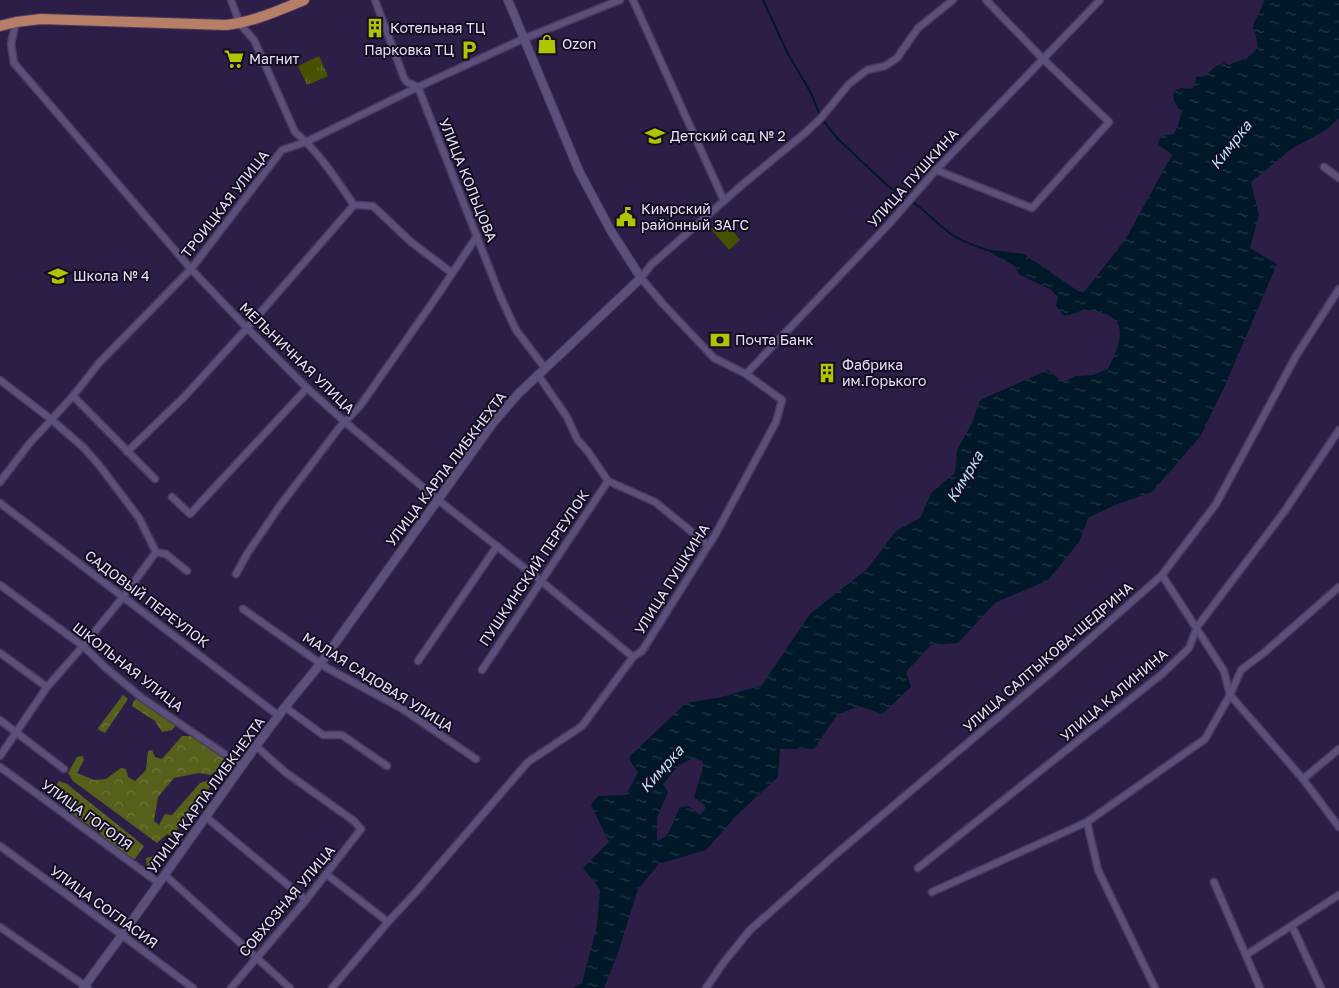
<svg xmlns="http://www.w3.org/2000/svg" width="1339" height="988" viewBox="0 0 1339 988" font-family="'Golos Text',sans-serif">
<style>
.forest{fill:url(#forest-crowns)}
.park{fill:url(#park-tufts)}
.pitch{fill:#475100}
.water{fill:url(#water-ripples);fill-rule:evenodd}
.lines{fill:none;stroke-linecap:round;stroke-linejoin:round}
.stream{stroke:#001828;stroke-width:2}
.minor-casing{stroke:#483b5f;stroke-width:9}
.tertiary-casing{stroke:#483b5f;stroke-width:10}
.primary-casing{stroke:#483b5f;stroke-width:12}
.minor{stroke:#5c4f7c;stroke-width:6}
.tertiary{stroke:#5c4f7c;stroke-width:8}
.primary{stroke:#b67d67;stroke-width:10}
.labels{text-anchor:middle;stroke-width:4;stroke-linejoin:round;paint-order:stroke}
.poi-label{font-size:14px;fill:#e8e1fc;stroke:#130d1f;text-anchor:start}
.street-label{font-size:14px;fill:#e8e1fc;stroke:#130d1f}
.water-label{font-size:15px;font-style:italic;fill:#b8e2fe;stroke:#130d1f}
</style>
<defs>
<pattern id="forest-crowns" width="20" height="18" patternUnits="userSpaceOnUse" patternTransform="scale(1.25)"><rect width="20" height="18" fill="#56601a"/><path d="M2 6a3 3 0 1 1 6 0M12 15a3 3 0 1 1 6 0" fill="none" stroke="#6e763c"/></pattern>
<pattern id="park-tufts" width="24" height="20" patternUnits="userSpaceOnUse" patternTransform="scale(1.25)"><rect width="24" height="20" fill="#475100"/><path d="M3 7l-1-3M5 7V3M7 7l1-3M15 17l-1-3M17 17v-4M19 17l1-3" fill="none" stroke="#626a26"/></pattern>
<pattern id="water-ripples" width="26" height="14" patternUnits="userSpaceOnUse" patternTransform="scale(1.25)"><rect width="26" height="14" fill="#001828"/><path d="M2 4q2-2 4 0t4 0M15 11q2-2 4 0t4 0" fill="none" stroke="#253948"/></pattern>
</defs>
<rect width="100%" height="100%" fill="#2d1e48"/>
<!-- forest -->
<g class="forest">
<polygon points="123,695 128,699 105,733 99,730 98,728"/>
<polygon points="138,697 177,724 172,730 162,732 155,721 132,706 134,701"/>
<polygon points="182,736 193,736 226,757 226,763 211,775 199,773 174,778 158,797 154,821 159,825 165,814 172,815 200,783 209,780 210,787 172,836 167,834 157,843 73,781 68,773 77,757 83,756 84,760 77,773 94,780 106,779 121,768 126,769 128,777 135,781 146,770 148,751 152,750 155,757 162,759"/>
<polygon points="59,781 67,784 144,846 135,859 128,858 96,830 71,813 51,793"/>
<polygon points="155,856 158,862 152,870 147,868 146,858"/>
</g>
<!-- park -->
<polygon class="park" points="319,56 328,76 307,85 298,66"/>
<!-- pitch -->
<polygon class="pitch" points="723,219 740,240 729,250 711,229"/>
<!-- water -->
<path class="water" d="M1265 0H1339V118L1326 130 1293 148 1251 182 1259 215 1250 248 1277 264 1224 388 1200 437 1152 492 1115 505 1088 518 1079 542 1048 580 995 603 958 643 931 645 906 672 911 687 882 714 859 706 837 715 814 749H780L778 777 737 815 706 850 659 864 638 889 619 950 604 988H573L582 983 597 926 600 890 583 868 609 842 591 805 598 796 626 795 638 772 628 758 686 703 722 697 762 685 810 614 867 569 896 531 920 518 932 492 955 473 957 450 972 423 980 400 1048 370 1063 382 1076 376 1093 375 1108 369C1115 353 1131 326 1108 315 1101 312 1091 311 1084 309L1076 313 1064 316 1056 306 1058 297 1050 289 1020 275 1013 265 985 249 1024 254 1078 291 1084 292 1125 240 1172 155 1158 144 1161 136 1174 134 1178 125 1182 111C1176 106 1172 99 1174 91L1181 88 1191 89 1195 85 1196 77 1205 76 1216 66 1224 63 1229 65C1240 60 1260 56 1257 41 1256 35 1253 30 1253 25ZM694 758 703 761 702 771 694 797 706 807 700 815 688 806 680 807 667 836 657 841V818L668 792 663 784 679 765Z"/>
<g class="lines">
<!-- stream -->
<g class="stream">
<polyline points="763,0 788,54 811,93 821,118 838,139 888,186 905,198"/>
<path d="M914 203C928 213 939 226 954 236 963 242 976 246 987 250"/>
</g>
<defs>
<g id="minor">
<path d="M231 0 240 24 254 40 295 132C319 152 336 179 354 205"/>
<polyline points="375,0 404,78 407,82 418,87 501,298 516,330 545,368"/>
<polyline points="633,0 724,201"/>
<polyline points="16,22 11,44 14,63 191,269 247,328 307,388 345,422 437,499 541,581 633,657"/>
<polyline points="1324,167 1339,178"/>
<polyline points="936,170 1032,208 1109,122 1043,59 986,0"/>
<polyline points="354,205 373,206 411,242 452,273"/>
<polyline points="746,374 888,225 936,170 1100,0"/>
<polyline points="538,375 567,417 577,439 589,453 608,481 655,502 708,545"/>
<polyline points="0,380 52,420 84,448 99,465 139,518 156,552 166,554 187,571"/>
<polyline points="73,396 155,479"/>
<polyline points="127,452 185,396 247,328 354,205"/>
<polyline points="0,482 29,444 73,396 99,363 191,269 282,150 306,142 418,87 523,39 620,0"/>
<polyline points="172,497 190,514 307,388"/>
<polyline points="0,503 279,716"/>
<polyline points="236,574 247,554 279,507 339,428 360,406 437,296 477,236"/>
<polyline points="1162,575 1224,671 1230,695 1303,779 1339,827"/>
<polyline points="0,585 83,646 106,668 142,698 242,766"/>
<polyline points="243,609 327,668 401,708 476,759"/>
<polyline points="0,653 47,687"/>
<polyline points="418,661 497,546"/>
<polyline points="482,670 608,481"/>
<polyline points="285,707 323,735 342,735 387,766"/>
<polyline points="0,720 64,769"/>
<polyline points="0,756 47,687 83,646 123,597 156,552"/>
<polyline points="0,767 159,883"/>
<polyline points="1303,779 1339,749"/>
<polyline points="206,817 306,900"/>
<polyline points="1087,822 1098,870 1155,988"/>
<polyline points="0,846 122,935 193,988"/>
<polyline points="918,868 1162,674 1189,648 1197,627 1284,512 1339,430"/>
<polyline points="326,874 388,922"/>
<polyline points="165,875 290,988"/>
<polyline points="1214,882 1260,988"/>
<polyline points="932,892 1087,822 1205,739 1230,695 1241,670 1265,652 1339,587"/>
<polyline points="1292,926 1321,988"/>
<polyline points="0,927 88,988"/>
<polyline points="1246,955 1339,895"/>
<polyline points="231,988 306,900 361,829 354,821 285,772 256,746"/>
<polyline points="332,988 388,922 415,893 528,762 582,726 633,657 642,651 715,535 776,422 782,400 746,374 714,358 663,304 641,278 651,265 742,185 805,133 821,118 849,84 867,70 885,66 897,58 918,28 953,0"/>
<polyline points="706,988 724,962 750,930 836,854 1059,666 1162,575 1216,504 1296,356 1339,289"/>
</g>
<polyline id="tertiary" points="83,988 122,935 256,746 285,707 321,663 493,423 518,394 641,278 611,231 579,171 508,0"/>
<path id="primary" d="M0 26 16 22 41 19 226 25C254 22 279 10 304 0"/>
</defs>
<!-- minor casing -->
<use href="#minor" class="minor-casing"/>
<!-- tertiary casing -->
<use href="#tertiary" class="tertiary-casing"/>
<!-- primary casing -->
<use href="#primary" class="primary-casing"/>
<!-- minor -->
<use href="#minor" class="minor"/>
<!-- tertiary -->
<use href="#tertiary" class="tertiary"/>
<!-- primary -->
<use href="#primary" class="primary"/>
</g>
<!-- icons -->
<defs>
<symbol id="building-bare" viewBox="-9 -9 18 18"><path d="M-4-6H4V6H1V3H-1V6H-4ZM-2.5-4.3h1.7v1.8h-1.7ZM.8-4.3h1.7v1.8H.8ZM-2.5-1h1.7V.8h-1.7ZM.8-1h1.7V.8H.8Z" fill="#b0c501" stroke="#130d1f" stroke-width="2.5" paint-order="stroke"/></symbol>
<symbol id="shop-bare" viewBox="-9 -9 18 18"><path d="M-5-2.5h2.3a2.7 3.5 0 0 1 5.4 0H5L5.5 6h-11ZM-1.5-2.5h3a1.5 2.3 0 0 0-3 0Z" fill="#b0c501" stroke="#130d1f" stroke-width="2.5" paint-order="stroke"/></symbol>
<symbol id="parking-bare" viewBox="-9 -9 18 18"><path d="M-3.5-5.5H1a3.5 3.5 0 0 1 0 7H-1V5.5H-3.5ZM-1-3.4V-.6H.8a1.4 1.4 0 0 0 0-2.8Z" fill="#b0c501" stroke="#130d1f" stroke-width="2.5" paint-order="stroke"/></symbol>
<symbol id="supermarket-bare" viewBox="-9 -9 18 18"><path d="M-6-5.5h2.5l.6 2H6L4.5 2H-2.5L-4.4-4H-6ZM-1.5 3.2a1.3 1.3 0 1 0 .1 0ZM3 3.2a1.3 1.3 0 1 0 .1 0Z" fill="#b0c501" stroke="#130d1f" stroke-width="2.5" paint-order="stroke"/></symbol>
<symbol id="school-bare" viewBox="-9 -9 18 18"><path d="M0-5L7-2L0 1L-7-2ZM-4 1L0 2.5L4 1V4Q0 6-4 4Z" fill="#b0c501" stroke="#130d1f" stroke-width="2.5" paint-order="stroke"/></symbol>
<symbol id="civic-bare" viewBox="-9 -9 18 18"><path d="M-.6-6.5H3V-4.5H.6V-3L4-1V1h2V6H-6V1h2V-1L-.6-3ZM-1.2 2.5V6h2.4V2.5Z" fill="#b0c501" stroke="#130d1f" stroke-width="2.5" paint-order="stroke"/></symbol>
<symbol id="bank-bare" viewBox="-9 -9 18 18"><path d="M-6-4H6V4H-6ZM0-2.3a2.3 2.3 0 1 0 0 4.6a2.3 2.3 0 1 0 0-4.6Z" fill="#b0c501" stroke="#130d1f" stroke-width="2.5" paint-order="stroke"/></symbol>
</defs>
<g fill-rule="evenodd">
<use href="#building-bare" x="361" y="14" width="28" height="28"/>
<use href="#shop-bare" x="533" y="30" width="28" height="28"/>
<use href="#parking-bare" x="455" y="36" width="28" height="28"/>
<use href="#supermarket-bare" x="220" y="45" width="28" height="28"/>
<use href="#school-bare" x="641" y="122" width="28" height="28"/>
<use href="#civic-bare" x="612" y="203" width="28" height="28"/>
<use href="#school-bare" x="44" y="262" width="28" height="28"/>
<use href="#bank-bare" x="706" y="326" width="28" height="28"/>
<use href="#building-bare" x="813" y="359" width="28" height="28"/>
</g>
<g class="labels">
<!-- poi labels -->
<g class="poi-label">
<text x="390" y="33">Котельная ТЦ</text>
<text x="562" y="49">Ozon</text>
<text x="454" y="55" text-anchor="end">Парковка ТЦ</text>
<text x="249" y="64">Магнит</text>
<text x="670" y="141">Детский сад № 2</text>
<text x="641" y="214">Кимрский<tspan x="641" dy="16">районный ЗАГС</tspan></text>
<text x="73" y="281">Школа № 4</text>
<text x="735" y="345">Почта Банк</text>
<text x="842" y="370">Фабрика<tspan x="842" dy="16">им.Горького</tspan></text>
</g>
<!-- street labels -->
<g class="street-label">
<text transform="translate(913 178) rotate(-48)" y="5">УЛИЦА ПУШКИНА</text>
<text transform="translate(468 180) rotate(68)" y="5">УЛИЦА КОЛЬЦОВА</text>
<text transform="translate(225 204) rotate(-52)" y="5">ТРОИЦКАЯ УЛИЦА</text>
<text transform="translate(297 358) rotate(44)" y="5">МЕЛЬНИЧНАЯ УЛИЦА</text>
<text transform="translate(446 469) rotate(-53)" y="5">УЛИЦА КАРЛА ЛИБКНЕХТА</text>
<text transform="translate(534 568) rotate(-56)" y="5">ПУШКИНСКИЙ ПЕРЕУЛОК</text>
<text transform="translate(672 579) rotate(-58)" y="5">УЛИЦА ПУШКИНА</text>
<text transform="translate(147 599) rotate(37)" y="5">САДОВЫЙ ПЕРЕУЛОК</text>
<text transform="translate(1048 657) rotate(-41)" y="5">УЛИЦА САЛТЫКОВА-ЩЕДРИНА</text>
<text transform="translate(128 667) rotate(38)" y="5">ШКОЛЬНАЯ УЛИЦА</text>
<text transform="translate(378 682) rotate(32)" y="5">МАЛАЯ САДОВАЯ УЛИЦА</text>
<text transform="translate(1114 695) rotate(-40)" y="5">УЛИЦА КАЛИНИНА</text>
<text transform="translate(206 795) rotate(-54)" y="5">УЛИЦА КАРЛА ЛИБКНЕХТА</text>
<text transform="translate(87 815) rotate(36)" y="5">УЛИЦА ГОГОЛЯ</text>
<text transform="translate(287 901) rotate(-50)" y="5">СОВХОЗНАЯ УЛИЦА</text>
<text transform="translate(104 907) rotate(36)" y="5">УЛИЦА СОГЛАСИЯ</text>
</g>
<!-- water labels -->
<g class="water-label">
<text transform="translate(1231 145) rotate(-52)" y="5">Кимрка</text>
<text transform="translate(965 477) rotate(-59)" y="5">Кимрка</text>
<text transform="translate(662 769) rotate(-48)" y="5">Кимрка</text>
</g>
</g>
</svg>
